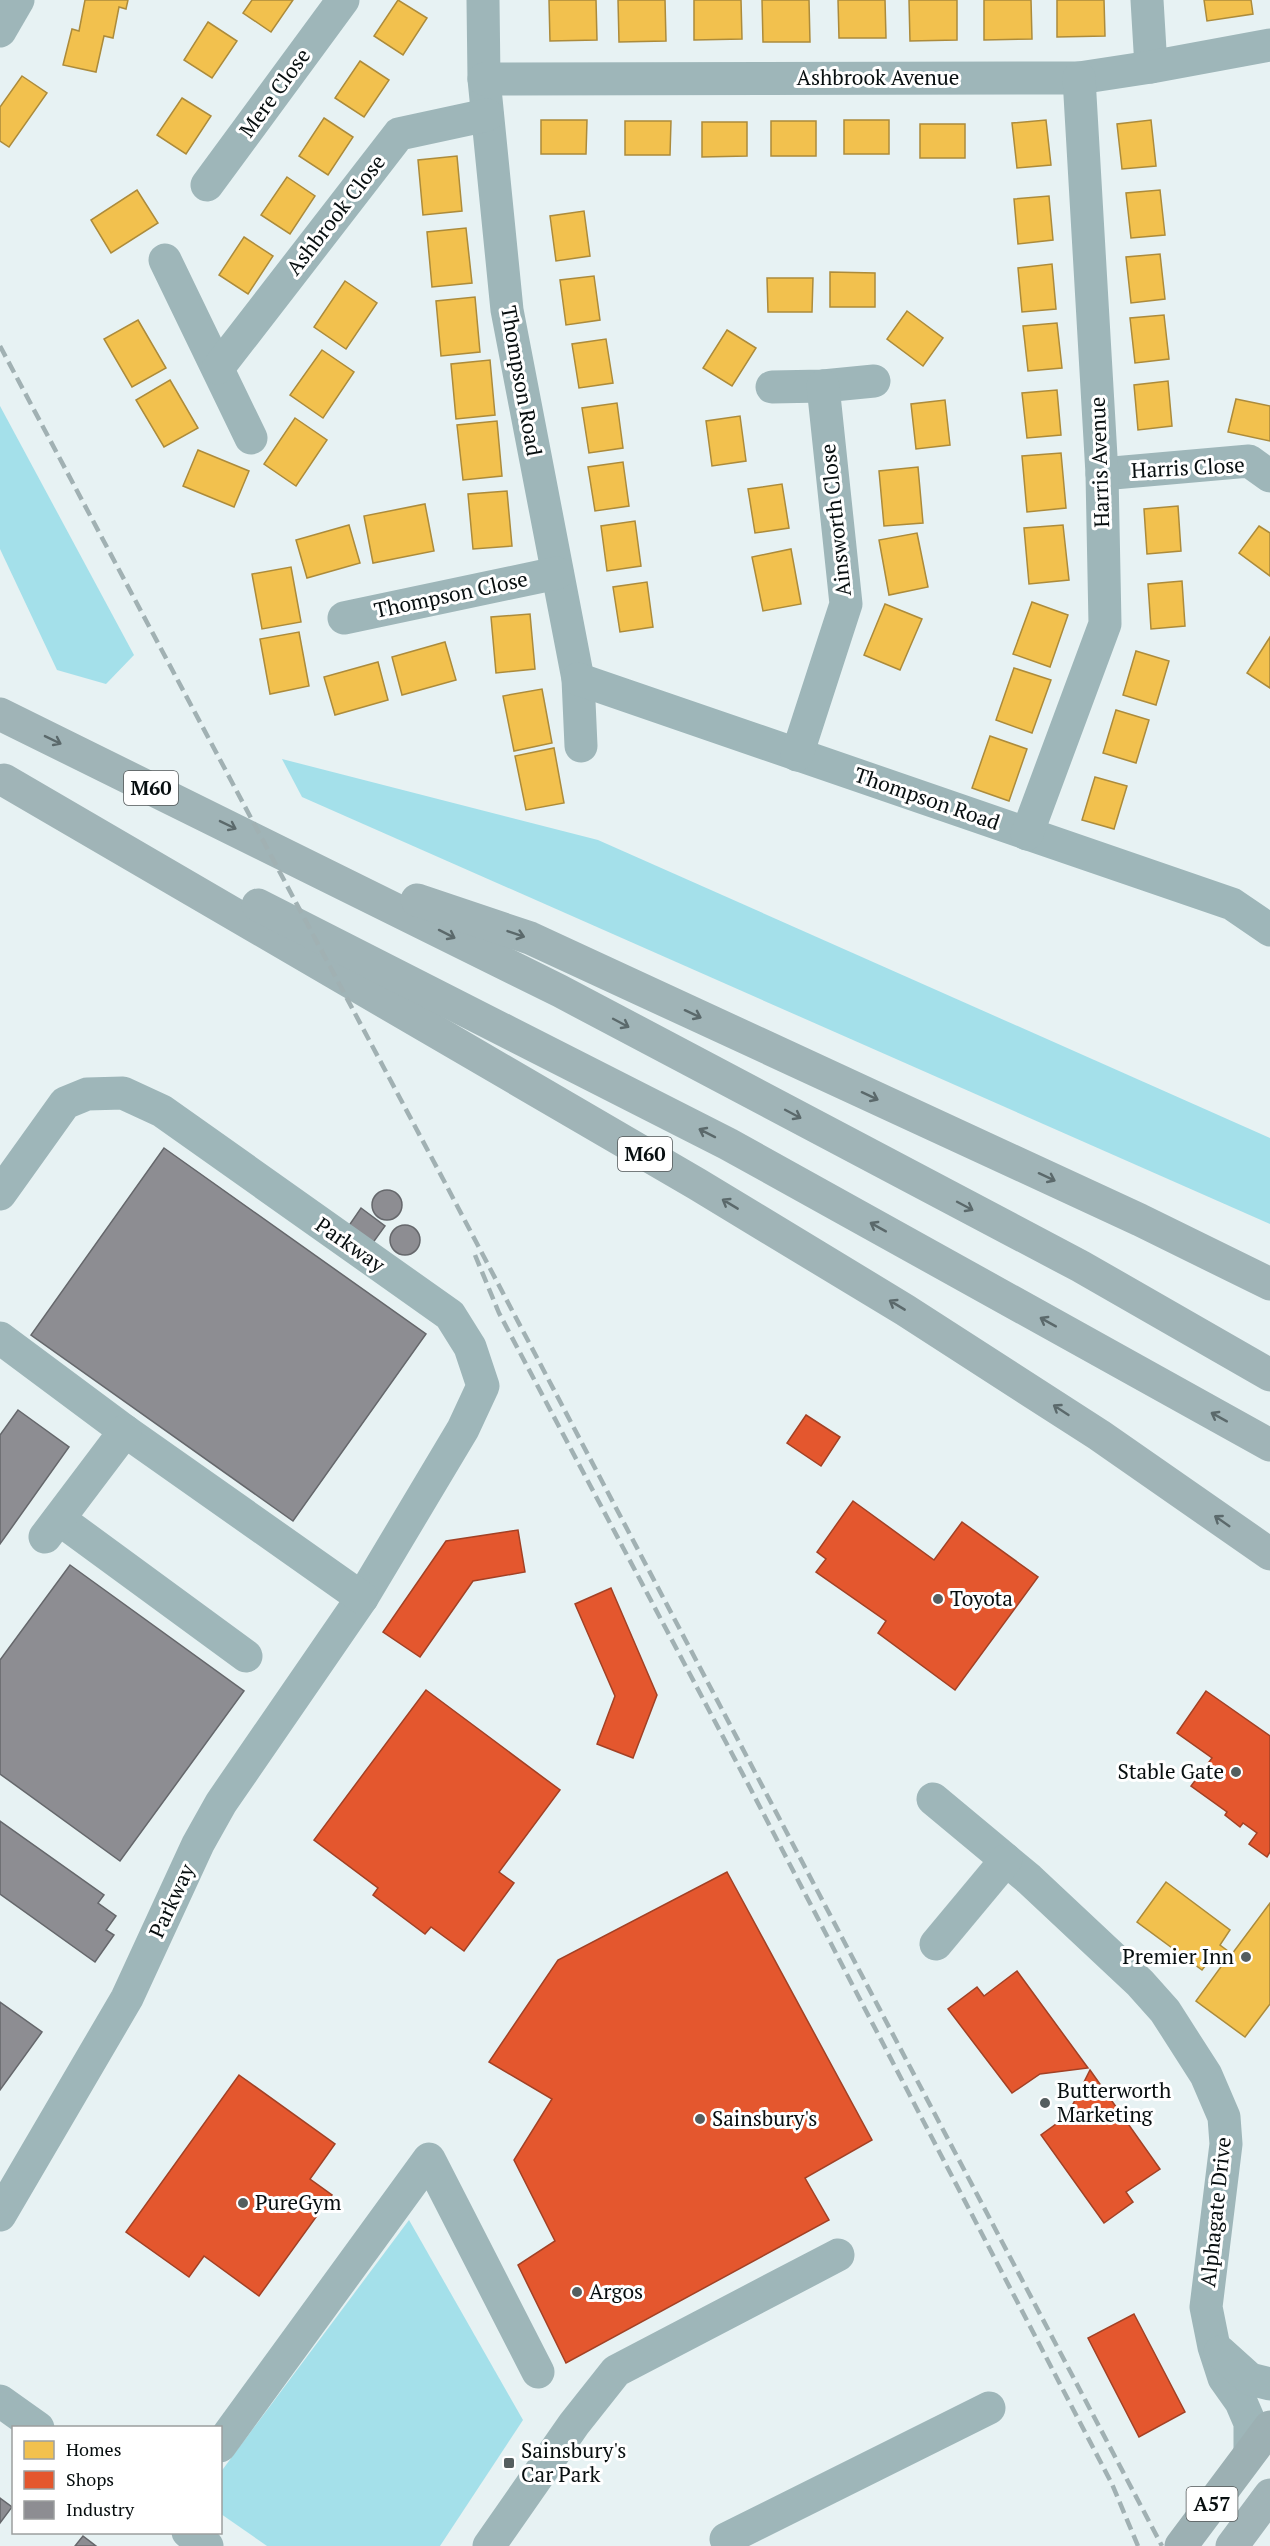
<svg xmlns="http://www.w3.org/2000/svg" width="1270" height="2546" viewBox="0 0 1270 2546" font-family="'PT Serif',serif">
<style>
.green{fill:#a4e0ea}
.homes{fill:#f2c14e;stroke:#ac8b3b;stroke-width:1.5}
.shops{fill:#e4572e;stroke:#a24125;stroke-width:1.5}
.industry{fill:#8d8d92;stroke:#65676b;stroke-width:1.5}
.lines{fill:none;stroke-linecap:round;stroke-linejoin:round}
.minor{stroke:#9eb6b9;stroke-width:33}
.major{stroke:#9cb0b3;stroke-width:33}
.highway{stroke:#a0b4b7;stroke-width:33}
.rail{stroke:#a1b1b3;stroke-width:4.5;stroke-dasharray:12 6;stroke-linecap:butt}
.oneway{stroke:#5b696b}
.poi-dot{fill:#555e5f;stroke:#fff;stroke-width:2}
.labels{text-anchor:middle;stroke-width:6;stroke-linejoin:round;paint-order:stroke}
.shield{fill:#fff;stroke:#515657;stroke-width:1.5}
.shield-label{font-size:20px;font-weight:bold;fill:#070e0f}
.street-label{font-size:21px;fill:#070e0f;stroke:#fff}
.poi-label{font-size:21px;fill:#070e0f;stroke:#fff;text-anchor:start}
</style>
<rect width="100%" height="100%" fill="#e7f2f3"/>
<!-- green -->
<g class="green">
<polygon points="0,406 134,655 106,684 57,670 0,549"/>
<polygon points="282,759 598,840 1270,1138 1270,1224 302,797"/>
<polygon points="409,2220 523,2420 440,2546 267,2546 221,2514 220,2473"/>
</g>
<!-- homes -->
<g class="homes">
<polygon points="85,0 128,0 126,9 119,7 113,38 104,36 96,72 63,65 72,29 79,31"/>
<polygon points="252,0 293,0 271,32 243,13"/>
<polygon points="398,0 427,18 403,55 374,36"/>
<polygon points="549,0 596,0 597,40 550,41"/>
<polygon points="618,0 665,0 666,41 619,42"/>
<polygon points="694,0 741,0 742,39 694,40"/>
<polygon points="762,0 809,0 810,42 763,42"/>
<polygon points="838,0 885,0 886,38 839,38"/>
<polygon points="909,0 957,0 957,40 910,41"/>
<polygon points="984,0 1031,0 1032,39 984,40"/>
<polygon points="1057,0 1104,0 1105,36 1057,37"/>
<polygon points="1204,0 1251,0 1253,14 1207,21"/>
<polygon points="208,22 237,41 212,78 184,60"/>
<polygon points="360,61 389,80 364,117 335,98"/>
<polygon points="22,76 47,93 9,147 0,141 0,107"/>
<polygon points="182,98 211,116 186,154 157,135"/>
<polygon points="324,118 353,137 328,175 299,156"/>
<polygon points="541,120 587,120 586,154 541,154"/>
<rect x="844" y="120" width="45" height="34"/>
<polygon points="1046,120 1051,165 1017,168 1012,123"/>
<polygon points="1151,120 1156,166 1122,169 1117,124"/>
<polygon points="625,121 671,121 670,155 625,155"/>
<rect x="771" y="121" width="45" height="35"/>
<polygon points="702,122 747,122 747,156 702,157"/>
<rect x="920" y="124" width="45" height="34"/>
<polygon points="457,156 462,211 423,215 418,160"/>
<polygon points="287,177 315,196 290,234 261,215"/>
<polygon points="137,190 158,223 111,253 91,220"/>
<polygon points="1160,190 1165,235 1131,238 1126,193"/>
<polygon points="1049,196 1053,240 1018,244 1014,199"/>
<polygon points="584,211 590,256 556,261 550,216"/>
<polygon points="466,228 472,283 432,287 427,232"/>
<polygon points="244,237 273,256 248,294 219,275"/>
<polygon points="1160,254 1165,299 1131,303 1126,257"/>
<polygon points="1052,264 1056,309 1022,312 1018,268"/>
<polygon points="830,272 875,273 875,307 830,307"/>
<polygon points="594,276 600,320 566,325 560,280"/>
<polygon points="767,278 813,278 812,312 768,312"/>
<polygon points="345,281 377,303 346,349 314,327"/>
<polygon points="475,297 480,352 441,356 436,301"/>
<polygon points="907,311 943,338 923,366 887,339"/>
<polygon points="1164,315 1169,359 1135,363 1130,318"/>
<polygon points="138,320 166,368 132,387 104,339"/>
<polygon points="1057,323 1062,368 1028,371 1023,326"/>
<polygon points="727,330 756,348 732,386 703,368"/>
<polygon points="606,339 613,383 579,388 572,344"/>
<polygon points="322,350 354,372 323,418 290,395"/>
<polygon points="490,360 495,415 456,419 451,364"/>
<polygon points="170,380 198,428 164,447 136,400"/>
<polygon points="1168,381 1172,426 1138,430 1134,385"/>
<polygon points="1057,390 1061,435 1027,438 1022,393"/>
<polygon points="1236,399 1270,406 1270,441 1228,432"/>
<polygon points="945,400 950,445 916,449 911,404"/>
<polygon points="617,403 623,448 589,453 582,408"/>
<polygon points="740,416 746,461 712,466 706,421"/>
<polygon points="295,418 327,440 296,486 264,464"/>
<polygon points="497,421 502,476 463,480 457,425"/>
<polygon points="198,450 249,471 234,507 183,486"/>
<polygon points="1061,453 1066,508 1027,512 1022,456"/>
<polygon points="623,462 629,506 595,511 588,467"/>
<polygon points="918,467 923,523 884,526 879,471"/>
<polygon points="782,484 789,528 755,533 748,489"/>
<polygon points="507,491 512,546 473,549 468,494"/>
<polygon points="425,504 434,551 373,563 364,516"/>
<polygon points="1178,506 1181,551 1147,554 1144,509"/>
<polygon points="635,521 641,566 607,571 601,526"/>
<polygon points="349,525 360,563 307,578 296,540"/>
<polygon points="1063,525 1069,580 1029,584 1024,528"/>
<polygon points="1259,526 1270,533 1270,576 1239,553"/>
<polygon points="917,533 928,587 889,595 879,540"/>
<polygon points="791,549 801,604 763,611 752,557"/>
<polygon points="291,567 301,622 262,629 252,574"/>
<polygon points="1182,581 1185,626 1151,629 1148,584"/>
<polygon points="647,582 653,627 620,632 613,587"/>
<polygon points="1032,602 1068,615 1050,667 1013,654"/>
<polygon points="885,604 922,619 900,670 864,655"/>
<polygon points="530,614 535,669 496,673 491,617"/>
<polygon points="299,632 309,686 270,694 260,639"/>
<polygon points="1270,637 1270,688 1247,673"/>
<polygon points="445,642 456,680 402,695 392,657"/>
<polygon points="1136,651 1169,661 1156,705 1123,695"/>
<polygon points="378,662 388,700 335,715 324,677"/>
<polygon points="1014,668 1051,680 1032,733 996,720"/>
<polygon points="542,689 552,743 514,751 503,696"/>
<polygon points="1116,710 1149,720 1136,763 1103,753"/>
<polygon points="990,736 1027,749 1009,801 972,788"/>
<polygon points="554,748 564,803 526,810 515,756"/>
<polygon points="1095,777 1127,786 1114,829 1082,820"/>
<polygon points="1166,1882 1230,1930 1220,1945 1232,1954 1270,1903 1270,2004 1245,2037 1196,2001 1226,1960 1216,1952 1202,1970 1137,1922"/>
</g>
<!-- shops -->
<g class="shops">
<polygon points="806,1415 840,1437 821,1466 787,1443"/>
<polygon points="853,1501 934,1560 962,1522 1038,1577 955,1690 878,1633 886,1621 816,1572 826,1559 817,1552"/>
<polygon points="518,1530 525,1572 473,1581 420,1657 383,1632 446,1541"/>
<polygon points="611,1588 657,1695 633,1758 597,1744 615,1696 575,1604"/>
<polygon points="426,1690 560,1790 499,1872 514,1883 464,1951 431,1927 425,1934 373,1895 378,1888 314,1840"/>
<polygon points="1206,1691 1270,1736 1270,1852 1267,1857 1249,1844 1257,1833 1243,1823 1240,1827 1225,1815 1227,1812 1191,1786 1212,1758 1177,1733"/>
<polygon points="727,1872 872,2140 805,2178 829,2220 566,2363 518,2265 555,2241 514,2160 552,2099 489,2062 558,1960"/>
<polygon points="1017,1971 1088,2068 1040,2074 1012,2093 948,2009 977,1987 984,1996"/>
<polygon points="1090,2070 1160,2169 1126,2192 1133,2202 1104,2223 1041,2135 1067,2116"/>
<polygon points="239,2075 335,2144 310,2179 332,2195 259,2296 204,2256 189,2277 126,2232"/>
<polygon points="1134,2314 1185,2412 1139,2437 1088,2338"/>
</g>
<!-- industry -->
<g class="industry">
<polygon points="164,1148 426,1334 293,1521 31,1335"/>
<circle cx="387" cy="1205" r="15"/>
<polygon points="361,1208 385,1226 372,1244 348,1227"/>
<circle cx="405" cy="1240" r="15"/>
<polygon points="18,1410 69,1447 0,1544 0,1435"/>
<polygon points="70,1565 244,1691 120,1861 0,1774 0,1660"/>
<polygon points="0,1821 104,1895 98,1903 116,1916 106,1930 114,1935 95,1962 0,1894"/>
<polygon points="0,2002 42,2032 0,2090"/>
<polygon points="0,2498 12,2507 0,2523"/>
<polygon points="83,2536 96,2546 75,2546"/>
</g>
<g class="lines">
<!-- minor -->
<g class="minor">
<polyline points="483,0 484,79 507,310 578,679 581,746"/>
<polyline points="1147,0 1151,67"/>
<polyline points="0,31 18,0"/>
<polyline points="484,79 1079,78 1151,67 1270,45"/>
<polyline points="207,185 343,0"/>
<polyline points="165,260 251,438"/>
<polyline points="218,368 399,134 487,115"/>
<polyline points="772,387 823,386 874,381"/>
<polyline points="1102,474 1249,461 1270,476"/>
<polyline points="344,618 557,573"/>
<polyline points="578,679 1232,904 1270,930"/>
<polyline points="797,755 846,604 823,386"/>
<polyline points="1027,834 1105,624 1102,474 1079,78"/>
<polyline points="0,1194 65,1103 87,1094 123,1093 162,1111 450,1315 470,1347 483,1386 463,1429 362,1598 221,1803 198,1844 127,1998 0,2215"/>
<polyline points="0,1338 125,1431 362,1598"/>
<polyline points="59,1519 246,1656"/>
<polyline points="45,1537 125,1431"/>
<polyline points="933,1799 1029,1879 1140,1983 1165,2011 1206,2075 1224,2117 1226,2144 1206,2307 1214,2347 1224,2378 1241,2402 1250,2423 1250,2452"/>
<polyline points="936,1944 1006,1860"/>
<polyline points="1220,2352 1250,2379 1270,2384"/>
<polyline points="0,2401 38,2428"/>
<polyline points="220,2446 429,2159 538,2372"/>
<polyline points="188,2532 207,2546"/>
<polyline points="726,2539 989,2408"/>
<polyline points="489,2546 574,2424 616,2371 838,2255"/>
</g>
<!-- major -->
<polyline class="major" points="1181,2546 1270,2427"/>
<!-- highway -->
<g class="highway">
<polyline points="0,714 560,991 1080,1266 1270,1375"/>
<polyline points="4,780 697,1184 905,1310 1099,1435 1270,1554"/>
<polyline points="417,900 530,938 1140,1220 1270,1284"/>
<polyline points="258,905 728,1144 1270,1445"/>
<polyline points="1232,2546 1270,2495"/>
</g>
<!-- rail -->
<g class="rail">
<polyline points="0,346 443,1179 1162,2546"/>
<polyline points="475,1255 499,1313 748,1784 1112,2484 1138,2546"/>
</g>
</g>
<!-- one-way arrows -->
<defs><path id="oneway-shaft" d="M-6 0H5M1.5-3L5.5 0L1.5 3" fill="none" stroke-width="1.6" stroke-linecap="round" stroke-linejoin="round" transform="scale(1.5)"/></defs>
<g class="oneway">
<use href="#oneway-shaft" transform="translate(53 740) rotate(26)"/>
<use href="#oneway-shaft" transform="translate(228 825) rotate(26)"/>
<use href="#oneway-shaft" transform="translate(447 934) rotate(27)"/>
<use href="#oneway-shaft" transform="translate(516 934) rotate(19)"/>
<use href="#oneway-shaft" transform="translate(693 1014) rotate(25)"/>
<use href="#oneway-shaft" transform="translate(621 1023) rotate(28)"/>
<use href="#oneway-shaft" transform="translate(870 1096) rotate(25)"/>
<use href="#oneway-shaft" transform="translate(793 1114) rotate(28)"/>
<use href="#oneway-shaft" transform="translate(707 1133) rotate(-153)"/>
<use href="#oneway-shaft" transform="translate(1047 1177) rotate(25)"/>
<use href="#oneway-shaft" transform="translate(730 1204) rotate(-149)"/>
<use href="#oneway-shaft" transform="translate(965 1206) rotate(28)"/>
<use href="#oneway-shaft" transform="translate(878 1227) rotate(-151)"/>
<use href="#oneway-shaft" transform="translate(897 1305) rotate(-149)"/>
<use href="#oneway-shaft" transform="translate(1048 1322) rotate(-151)"/>
<use href="#oneway-shaft" transform="translate(1061 1410) rotate(-147)"/>
<use href="#oneway-shaft" transform="translate(1219 1417) rotate(-151)"/>
<use href="#oneway-shaft" transform="translate(1222 1521) rotate(-145)"/>
</g>
<!-- markers -->
<g class="poi-dot">
<circle cx="938" cy="1599" r="6"/>
<circle cx="1236" cy="1772" r="6"/>
<circle cx="1246" cy="1957" r="6"/>
<circle cx="1045" cy="2103" r="6"/>
<circle cx="700" cy="2119" r="6"/>
<circle cx="243" cy="2203" r="6"/>
<circle cx="577" cy="2292" r="6"/>
<rect x="503" y="2457" width="12" height="12" rx="3"/>
</g>
<g class="labels">
<!-- shield labels -->
<g class="shield">
<rect x="124" y="771" width="54" height="34" rx="4.5"/>
<rect x="618" y="1137" width="54" height="34" rx="4.5"/>
<rect x="1186.5" y="2487" width="51" height="34" rx="4.5"/>
</g>
<g class="shield-label">
<text x="151" y="795">M60</text>
<text x="645" y="1161">M60</text>
<text x="1212" y="2511">A57</text>
</g>
<!-- street labels -->
<g class="street-label">
<text x="878" y="85">Ashbrook Avenue</text>
<text transform="translate(275 93) rotate(-54)" y="7">Mere Close</text>
<text transform="translate(336 215) rotate(-52)" y="7">Ashbrook Close</text>
<text transform="translate(521 381) rotate(80)" y="7">Thompson Road</text>
<text transform="translate(1100 462) rotate(-92)" y="7">Harris Avenue</text>
<text transform="translate(1188 468) rotate(-3)" y="7">Harris Close</text>
<text transform="translate(836 520) rotate(-96)" y="7">Ainsworth Close</text>
<text transform="translate(451 595) rotate(-12)" y="7">Thompson Close</text>
<text transform="translate(927 799) rotate(19)" y="7">Thompson Road</text>
<text transform="translate(350 1245) rotate(35)" y="7">Parkway</text>
<text transform="translate(172 1901) rotate(-65)" y="7">Parkway</text>
<text transform="translate(1216 2212) rotate(-84)" y="7">Alphagate Drive</text>
</g>
<!-- poi labels -->
<g class="poi-label">
<text x="950" y="1606">Toyota</text>
<text x="1224" y="1779" text-anchor="end">Stable Gate</text>
<text x="1234" y="1964" text-anchor="end">Premier Inn</text>
<text x="1057" y="2098">Butterworth<tspan x="1057" dy="24">Marketing</tspan></text>
<text x="712" y="2126">Sainsbury's</text>
<text x="255" y="2210">PureGym</text>
<text x="589" y="2299">Argos</text>
<text x="521" y="2458">Sainsbury's<tspan x="521" dy="24">Car Park</tspan></text>
</g>
</g>
<!-- legend -->
<rect x="12" y="2426" width="210" height="108" fill="#ffffff" stroke="#9c9f9f" stroke-width="1.5"/>
<rect x="24" y="2441" width="30" height="18" fill="#f2c14e" stroke="#9c9f9f" stroke-width="1.5"/>
<text x="66" y="2456" font-size="18" fill="#070e0f">Homes</text>
<rect x="24" y="2471" width="30" height="18" fill="#e4572e" stroke="#9c9f9f" stroke-width="1.5"/>
<text x="66" y="2486" font-size="18" fill="#070e0f">Shops</text>
<rect x="24" y="2501" width="30" height="18" fill="#8d8d92" stroke="#9c9f9f" stroke-width="1.5"/>
<text x="66" y="2516" font-size="18" fill="#070e0f">Industry</text>
</svg>
